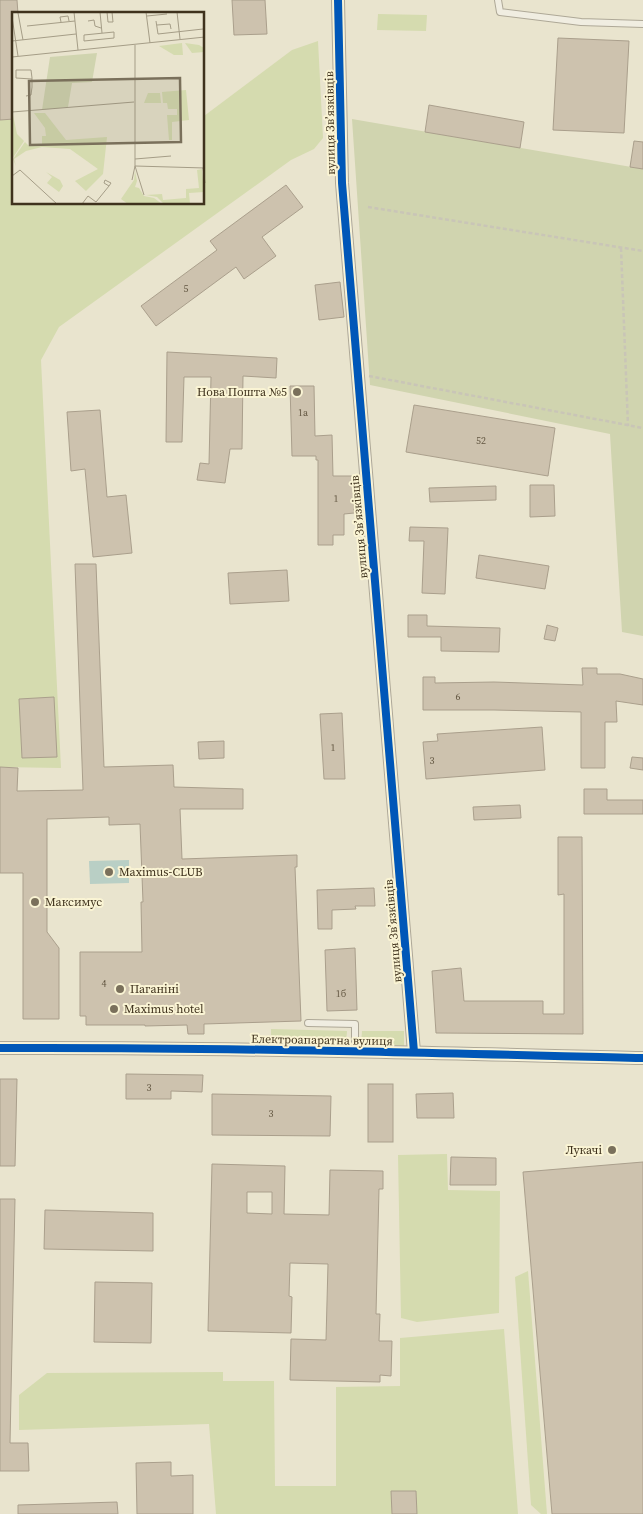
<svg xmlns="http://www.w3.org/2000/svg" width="643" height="1514" viewBox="0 0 643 1514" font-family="'Source Serif 4',serif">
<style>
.green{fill:#d5dbaf}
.cemetery{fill:#d0d4af}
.water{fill:#b9cfc5}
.building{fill:#cdc2ae;stroke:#aa9f8c;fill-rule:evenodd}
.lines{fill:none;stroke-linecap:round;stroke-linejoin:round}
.service-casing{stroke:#aea897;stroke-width:8}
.minor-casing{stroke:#aea897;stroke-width:14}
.path{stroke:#c9c5b7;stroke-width:2.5;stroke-dasharray:4 2.5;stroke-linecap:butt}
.service{stroke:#f0ede1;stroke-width:6}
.minor{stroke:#f0ede1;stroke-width:12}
.cycleway-casing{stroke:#faf4d4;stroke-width:11}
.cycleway{stroke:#0057b8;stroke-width:8}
.poi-dot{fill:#7a705b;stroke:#faf4d4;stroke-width:2}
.labels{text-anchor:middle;stroke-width:4;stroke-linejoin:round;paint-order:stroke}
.number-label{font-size:10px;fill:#625641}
.street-label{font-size:12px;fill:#3f321d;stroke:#faf4d4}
.poi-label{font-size:12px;fill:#3f321d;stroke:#faf4d4;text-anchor:start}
.inset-road{fill:none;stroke:#a59d87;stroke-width:1}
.view{fill:#7a705b;fill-opacity:0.15;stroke:#7a705b;stroke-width:2.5}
.inset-edge{fill:none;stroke:#3f321d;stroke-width:2.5}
</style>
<rect width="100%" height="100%" fill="#e9e4ce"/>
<!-- green -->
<g class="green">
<polygon points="378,14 427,15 426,31 377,30"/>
<polygon points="318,41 323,138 314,149 291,160 59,327 41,360 61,768 0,767 0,120 14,119 14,204 204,204 204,116 292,50"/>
<polygon points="271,1029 347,1031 346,1045 271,1044"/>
<polygon points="362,1031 404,1031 404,1046 361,1045"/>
<polygon points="447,1154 448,1190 500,1191 499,1313 417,1322 401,1318 398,1155"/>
<polygon points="528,1271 547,1514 541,1514 531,1505 515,1277"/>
<polygon points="504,1329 518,1514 216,1514 209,1424 19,1430 19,1395 47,1373 223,1372 223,1381 274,1381 275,1486 336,1486 336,1387 400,1386 400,1338"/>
</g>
<!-- cemetery -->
<polygon class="cemetery" points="352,119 643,169 643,636 622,632 610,434 370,385"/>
<!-- water -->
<polygon class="water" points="129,860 129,883 90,884 89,861"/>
<!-- building -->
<g class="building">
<polygon points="0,0 17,0 18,14 14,14 14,119 0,120"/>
<polygon points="232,0 265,0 267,34 234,35"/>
<polygon points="558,38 629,41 624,133 553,130"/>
<polygon points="429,105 524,122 520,148 425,132"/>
<polygon points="634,141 643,142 643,169 630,167"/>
<polygon points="286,185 303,207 262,237 276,256 244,279 236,267 156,326 141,306 217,250 210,241"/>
<polygon points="340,282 344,317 319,320 315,285"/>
<polygon points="167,352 277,358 276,378 243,376 242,449 230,449 225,483 197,480 200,463 209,464 211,377 184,377 182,442 166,442"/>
<polygon points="290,386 314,386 315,436 332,435 333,476 353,476 354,513 344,514 344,535 333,535 333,545 318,545 318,460 316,460 316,456 292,456"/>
<polygon points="414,405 555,428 548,476 406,452"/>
<polygon points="100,410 107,497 126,495 132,553 93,557 85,469 71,471 67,412"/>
<polygon points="530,485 554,485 555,516 530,517"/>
<polygon points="496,486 496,500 430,502 429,488"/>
<polygon points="410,527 448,528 445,594 422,593 424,541 409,541"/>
<polygon points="479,555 549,566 545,589 476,578"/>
<polygon points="75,564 96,564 104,767 173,765 174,787 243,789 243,809 180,809 182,859 297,855 297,867 295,867 301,1021 204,1024 204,1034 188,1034 187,1025 145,1026 145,1025 86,1025 86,1016 80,1016 80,952 142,952 141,902 143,902 140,824 109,825 109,817 47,819 47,932 59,948 59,1019 23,1019 23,873 0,873 0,767 18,768 17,791 83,790"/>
<polygon points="287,570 289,601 230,604 228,573"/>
<polygon points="408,615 427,615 427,626 500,628 499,652 441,651 441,637 408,637"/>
<polygon points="547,625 558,628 555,641 544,639"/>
<polygon points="582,668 597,668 597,674 620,674 643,679 643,705 616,701 617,722 605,722 605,768 581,768 581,712 494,710 423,710 423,677 435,677 435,683 494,682 583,685"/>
<polygon points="54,697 57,757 22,758 19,699"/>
<polygon points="342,713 345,779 324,779 320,714"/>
<polygon points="542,727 545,770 426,779 423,742 438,741 437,734"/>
<polygon points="224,741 224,758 199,759 198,742"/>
<polygon points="632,757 643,758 643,770 630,768"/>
<polygon points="584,789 607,789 607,800 643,800 643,814 584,814"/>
<polygon points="520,805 521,818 474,820 473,807"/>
<polygon points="558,837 582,837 583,1034 436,1033 432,971 461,968 464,1001 543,1001 543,1014 564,1014 564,894 558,895"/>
<polygon points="374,888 375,906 355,906 356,909 332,910 332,929 318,929 317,890"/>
<polygon points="355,948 357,1010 327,1011 325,950"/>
<polygon points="126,1074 203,1075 202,1092 171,1091 171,1099 126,1099"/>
<polygon points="0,1079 17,1079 15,1166 0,1166"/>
<rect x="368" y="1084" width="25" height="58"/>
<polygon points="453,1093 454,1118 417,1118 416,1094"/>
<polygon points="212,1094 331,1096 330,1136 212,1135"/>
<polygon points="451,1157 496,1158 496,1185 450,1185"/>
<polygon points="643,1162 643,1514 552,1514 523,1172"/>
<path d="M212 1164 285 1166 284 1214 329 1215 330 1170 383 1171V1189H379L376 1314H380L379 1341H392L391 1376 380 1375V1382L290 1380 291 1339 326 1340 328 1264 290 1263 289 1296 292 1297 291 1333 208 1331ZM247 1192H272V1214L247 1213Z"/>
<polygon points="0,1199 15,1199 10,1443 28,1443 29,1471 0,1471"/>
<polygon points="45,1210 153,1213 153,1251 44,1249"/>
<polygon points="95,1282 152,1283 151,1343 94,1342"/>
<polygon points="171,1462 171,1476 193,1475 193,1514 137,1514 136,1463"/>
<polygon points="391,1491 416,1491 417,1514 392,1514"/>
<polygon points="117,1502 118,1514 18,1514 18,1505"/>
</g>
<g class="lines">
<defs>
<g id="service">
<polyline points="498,0 500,12 581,22 643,24"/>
<polyline points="308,1023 355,1024 355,1051"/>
</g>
<g id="minor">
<polyline points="338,0 342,183 414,1052"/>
<path d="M0 1048C214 1047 429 1053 643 1058"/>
</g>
</defs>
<!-- service casing -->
<use href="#service" class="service-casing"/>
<!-- minor casing -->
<use href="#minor" class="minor-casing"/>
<!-- path -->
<g class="path">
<polyline points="368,207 643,251"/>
<polyline points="621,248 628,426"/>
<polyline points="369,376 643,428"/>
</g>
<!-- service -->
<use href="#service" class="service"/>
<!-- minor -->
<use href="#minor" class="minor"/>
<defs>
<g id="cycleway">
<polyline points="338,0 342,183 414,1052"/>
<path d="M0 1048C214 1047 429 1053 643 1058"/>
</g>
</defs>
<!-- cycleway casing -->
<use href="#cycleway" class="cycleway-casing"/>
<!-- cycleway -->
<use href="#cycleway" class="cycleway"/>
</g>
<!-- markers -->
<g class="poi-dot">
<circle cx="297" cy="392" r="5"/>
<circle cx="109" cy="872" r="5"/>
<circle cx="35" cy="902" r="5"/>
<circle cx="120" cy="989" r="5"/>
<circle cx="114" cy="1009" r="5"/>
<circle cx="612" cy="1150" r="5"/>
</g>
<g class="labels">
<!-- number labels -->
<g class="number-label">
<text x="186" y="292">5</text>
<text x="303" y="416">1а</text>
<text x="481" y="444">52</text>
<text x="336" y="502">1</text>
<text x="458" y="700">6</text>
<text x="333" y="751">1</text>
<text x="432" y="764">3</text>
<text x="104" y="987">4</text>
<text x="341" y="997">1б</text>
<text x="149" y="1091">3</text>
<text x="271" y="1117">3</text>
</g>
<!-- street labels -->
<g class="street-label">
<text transform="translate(330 123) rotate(-91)" y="4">вулиця Звʼязківців</text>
<text transform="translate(359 527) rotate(-95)" y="4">вулиця Звʼязківців</text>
<text transform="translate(393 931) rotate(-95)" y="4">вулиця Звʼязківців</text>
<text transform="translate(322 1040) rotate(1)" y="4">Електроапаратна вулиця</text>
</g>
<!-- poi labels -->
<g class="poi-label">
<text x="287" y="396" text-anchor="end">Нова Пошта №5</text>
<text x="119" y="876">Maximus-CLUB</text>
<text x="45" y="906">Максимус</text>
<text x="130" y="993">Паганіні</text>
<text x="124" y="1013">Maximus hotel</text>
<text x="602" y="1154" text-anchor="end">Лукачі</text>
</g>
</g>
<!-- overview -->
<g transform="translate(12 12)">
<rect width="192" height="192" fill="#e9e4ce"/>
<path d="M170 31 171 43H162L147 34ZM173 31 187 33 192 36V40L180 41ZM174 78 177 108 160 110V128H157L155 103H165V97H156L155 91H151L150 80ZM136 81H148L149 91H132ZM22 101H33L54 128 95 125 91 162 74 179 63 169 86 157 58 137 30 135 14 139 2 147 4 154 1 147 13 130 17 134 30 133V124H34L33 116ZM1 103 5 122 12 129 0 147ZM190 157 192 180 177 181 178 192H152L145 185 134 183 150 182 151 188 174 186V177L187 176 185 158ZM123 159 125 169 123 175 127 176 132 184 142 186 150 192H116L109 187 122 168ZM34 160 48 168 51 174 47 180 35 171 40 165Z" fill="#d5dbaf"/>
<path d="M85 41 80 70 60 71 56 95 30 98 38 45Z" fill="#d0d4af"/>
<path class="inset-road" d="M62 0 66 38M88 0 90 21M95 0 96 10H101L100 0M134 0 138 31M165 0 168 27M6 1 11 28M135 4 155 2M0 5 6 44M76 9 82 8 83 14 89 16M144 9 146 22 191 17M49 10 48 5 56 4 57 9M145 13 158 12 159 17M15 14 63 9M102 20V26L72 29V23ZM0 29 64 22M123 33V154L132 183M0 45 193 25M14 84 19 83 20 75V66L19 58H4V66L20 67M0 100 122 90M123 147 159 144M191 156 193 171M0 164 8 158 45 192M93 168 99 171 97 174 92 171ZM120 168 123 154 193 156M70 192 76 184 84 190 97 174"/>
<path class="view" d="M168 66 169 130 18 133 17 69Z"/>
<rect width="192" height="192" class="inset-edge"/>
</g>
</svg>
